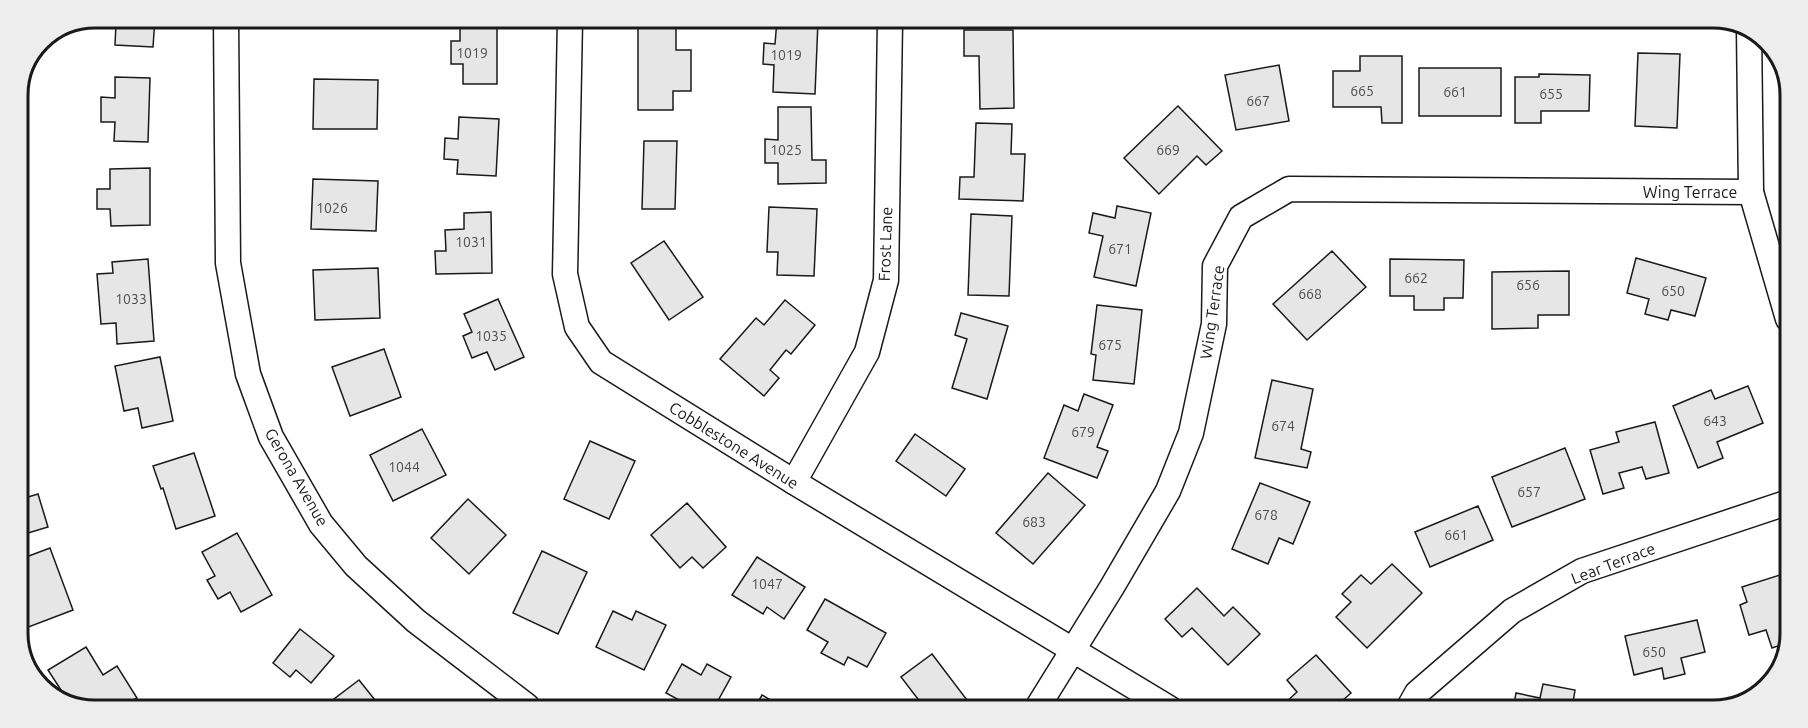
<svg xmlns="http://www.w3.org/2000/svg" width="1808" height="728" viewBox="0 0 1808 728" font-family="Ubuntu,sans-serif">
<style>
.building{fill:#e6e6e6;stroke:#1a1a1a;stroke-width:1.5}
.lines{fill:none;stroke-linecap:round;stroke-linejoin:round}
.street-casing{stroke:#1a1a1a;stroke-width:27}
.street{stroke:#fff;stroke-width:24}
.labels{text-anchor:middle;stroke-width:4.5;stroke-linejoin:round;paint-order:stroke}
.number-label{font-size:14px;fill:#4d4d4d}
.street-label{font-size:16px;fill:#1a1a1a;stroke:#fff}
.rim{fill:none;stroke:#1a1a1a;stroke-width:3}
</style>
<rect width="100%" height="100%" fill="#fff"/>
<!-- building -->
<g class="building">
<polygon points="108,18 155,18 153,47 115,45 116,24 107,24"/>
<polygon points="322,19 389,19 389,25 322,26"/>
<polygon points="460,19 497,19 497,84 463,84 463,64 451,64 451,41 460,41"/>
<polygon points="777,20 818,21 815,94 773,92 774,65 763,64 764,43 775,44"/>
<polygon points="638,25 676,26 676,50 691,50 691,91 673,91 673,110 638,110"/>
<polygon points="964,30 1013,30 1014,108 980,109 979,56 964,56"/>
<polygon points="1638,53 1680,54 1677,128 1635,126"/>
<polygon points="1360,56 1402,56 1402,123 1382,123 1381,107 1333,107 1333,71 1360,71"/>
<polygon points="1279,65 1289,121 1236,130 1225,75"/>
<rect x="1419" y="68" width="82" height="48"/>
<polygon points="1539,74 1590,75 1589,111 1541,111 1541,123 1515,123 1515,77 1539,77"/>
<polygon points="115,77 150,78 148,142 114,141 115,122 101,122 101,97 115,98"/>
<polygon points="314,79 378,80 377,129 313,129"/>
<polygon points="1178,106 1222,151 1206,165 1197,156 1159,194 1124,158"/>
<polygon points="778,107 811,107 812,160 826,160 826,183 778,184 778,163 765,163 765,139 778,140"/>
<polygon points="459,117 499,119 496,176 457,174 458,160 444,159 445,138 458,139"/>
<polygon points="976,123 1012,124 1011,154 1025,154 1023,201 959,199 960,177 974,177"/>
<polygon points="644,141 677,141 675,209 642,209"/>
<polygon points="150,168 150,225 111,226 110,209 97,209 97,189 110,189 110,169"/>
<polygon points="313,179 378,181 376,231 311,229"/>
<polygon points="1117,206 1151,213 1136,286 1094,277 1103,236 1089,233 1093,213 1115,218"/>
<polygon points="769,207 817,209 814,276 777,275 778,252 767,252"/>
<polygon points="491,212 492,273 436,274 435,251 446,251 445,230 464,229 464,213"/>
<polygon points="971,214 1012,216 1009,296 968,295"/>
<polygon points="664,241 703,297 669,320 631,263"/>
<polygon points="1332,251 1366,287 1307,340 1273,304"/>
<polygon points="1636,258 1706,278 1695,316 1671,310 1668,320 1645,314 1649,299 1627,293"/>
<polygon points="148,259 154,341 117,344 116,323 101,324 97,274 113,273 112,262"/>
<polygon points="1390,259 1464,260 1463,298 1444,298 1444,310 1414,310 1414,296 1390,296"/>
<polygon points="378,268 380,318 315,320 313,270"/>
<polygon points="1569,271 1569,315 1538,315 1538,328 1492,329 1492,272"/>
<polygon points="498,299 524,357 495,370 487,352 472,358 463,336 472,332 464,314"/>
<polygon points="785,300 815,325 791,354 786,350 770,370 779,378 764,396 720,359 756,318 764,325"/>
<polygon points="1097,305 1142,310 1134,384 1093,380 1096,355 1091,354"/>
<polygon points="961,313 1008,326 987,399 952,388 967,339 955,335"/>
<polygon points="384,349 401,397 350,416 332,367"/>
<polygon points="160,357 173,421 142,428 138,408 124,411 115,366"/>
<polygon points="1272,380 1313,389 1301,449 1311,452 1307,468 1255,458"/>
<polygon points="1748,386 1763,423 1717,442 1723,458 1698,468 1673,406 1711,390 1715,399"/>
<polygon points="1084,394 1113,405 1097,447 1108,451 1097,478 1044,458 1064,405 1078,411"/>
<polygon points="1655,422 1669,473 1646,479 1642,467 1619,473 1624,488 1603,494 1590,450 1619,442 1616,432"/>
<polygon points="422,429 446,475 393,501 370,455"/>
<polygon points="915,434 965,469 946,496 896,461"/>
<polygon points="590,441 635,461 609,519 564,499"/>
<polygon points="1565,448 1585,499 1512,527 1492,477"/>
<polygon points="194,453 215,516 176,529 163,488 161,489 153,466"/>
<polygon points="1048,473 1085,505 1033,564 996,533"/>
<polygon points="1260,483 1310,502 1293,544 1279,538 1268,564 1232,549"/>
<polygon points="38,494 48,527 18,536 18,500"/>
<polygon points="468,499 506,535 469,574 431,538"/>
<polygon points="687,503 726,547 703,568 692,557 680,568 651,535"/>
<polygon points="1478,506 1493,540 1430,567 1415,532"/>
<polygon points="237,533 272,595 241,612 230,592 218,599 207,580 215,576 202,552"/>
<polygon points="50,548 73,610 18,631 18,560"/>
<polygon points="542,551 587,572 558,634 513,613"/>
<polygon points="757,557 805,587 784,619 767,607 763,614 732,595"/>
<polygon points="1392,564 1422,593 1367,648 1336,617 1351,602 1342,594 1361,575 1371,584"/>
<polygon points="1783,574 1785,582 1784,644 1772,648 1766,630 1749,635 1740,605 1747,602 1742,587"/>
<polygon points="1197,588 1224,616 1233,607 1260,634 1228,665 1192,628 1182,637 1165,619"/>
<polygon points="825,599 886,633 867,667 848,657 844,665 821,653 828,642 807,630"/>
<polygon points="613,611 632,620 636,611 666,625 644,670 596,647"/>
<polygon points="1697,620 1705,652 1681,658 1685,674 1664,679 1662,668 1634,675 1625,636"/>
<polygon points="300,629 334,656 311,683 296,670 290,677 273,663"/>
<polygon points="86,647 103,675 117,666 137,698 127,704 70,704 48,670"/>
<polygon points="932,654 967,700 957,707 924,707 901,677"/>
<polygon points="1316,655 1351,693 1333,709 1286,708 1283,705 1297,692 1287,680"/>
<polygon points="682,664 701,675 707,664 731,677 715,706 690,706 666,693"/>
<polygon points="359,680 379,705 338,705 334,699"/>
<polygon points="1543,684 1575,690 1572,709 1513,709 1516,693 1540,698"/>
<polygon points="762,695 782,707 755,707"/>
</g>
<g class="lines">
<defs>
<g id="street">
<polyline points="226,18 228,263 248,374 271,437 321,524 356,566 416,621 527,706"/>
<polyline points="570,20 565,274 577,327 601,362 794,482 1169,708"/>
<polyline points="1749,29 1751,192 1788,319"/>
<polyline points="794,482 867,352 886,280 890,21"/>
<polyline points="1037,708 1112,587 1168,491 1191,433 1214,324 1215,266 1241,217 1289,189 1751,192"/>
<polyline points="1408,709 1417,693 1512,611 1582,571 1786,503"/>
</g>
</defs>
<!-- street casing -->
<use href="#street" class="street-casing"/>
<!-- street -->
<use href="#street" class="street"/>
</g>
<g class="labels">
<!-- number labels -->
<g class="number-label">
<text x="472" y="58">1019</text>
<text x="786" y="60">1019</text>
<text x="1362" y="96">665</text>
<text x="1455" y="97">661</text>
<text x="1551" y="99">655</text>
<text x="1258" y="106">667</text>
<text x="786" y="155">1025</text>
<text x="1168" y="155">669</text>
<text x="332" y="213">1026</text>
<text x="471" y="247">1031</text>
<text x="1120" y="254">671</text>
<text x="1416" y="283">662</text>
<text x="1528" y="290">656</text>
<text x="1673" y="296">650</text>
<text x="1310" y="299">668</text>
<text x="131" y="304">1033</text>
<text x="491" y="341">1035</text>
<text x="1110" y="350">675</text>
<text x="1715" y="426">643</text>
<text x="1283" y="431">674</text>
<text x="1083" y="437">679</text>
<text x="404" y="472">1044</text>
<text x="1529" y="497">657</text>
<text x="1266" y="520">678</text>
<text x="1034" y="527">683</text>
<text x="1456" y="540">661</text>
<text x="767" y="589">1047</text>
<text x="1654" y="657">650</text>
</g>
<!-- street labels -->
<g class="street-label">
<text x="1690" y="198">Wing Terrace</text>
<text transform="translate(885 244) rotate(-88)" y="6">Frost Lane</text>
<text transform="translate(1212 312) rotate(-82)" y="6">Wing Terrace</text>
<text transform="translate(734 445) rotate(32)" y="6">Cobblestone Avenue</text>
<text transform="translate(297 477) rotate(60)" y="6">Gerona Avenue</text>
<text transform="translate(1613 563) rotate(-21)" y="6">Lear Terrace</text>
</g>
</g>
<!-- crop -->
<path d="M0 0H1808V728H0ZM95 28H1713A67 67 0 0 1 1780 95V633A67 67 0 0 1 1713 700H95A67 67 0 0 1 28 633V95A67 67 0 0 1 95 28Z" fill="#ededed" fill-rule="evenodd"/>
<path class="rim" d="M95 28H1713A67 67 0 0 1 1780 95V633A67 67 0 0 1 1713 700H95A67 67 0 0 1 28 633V95A67 67 0 0 1 95 28Z"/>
</svg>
